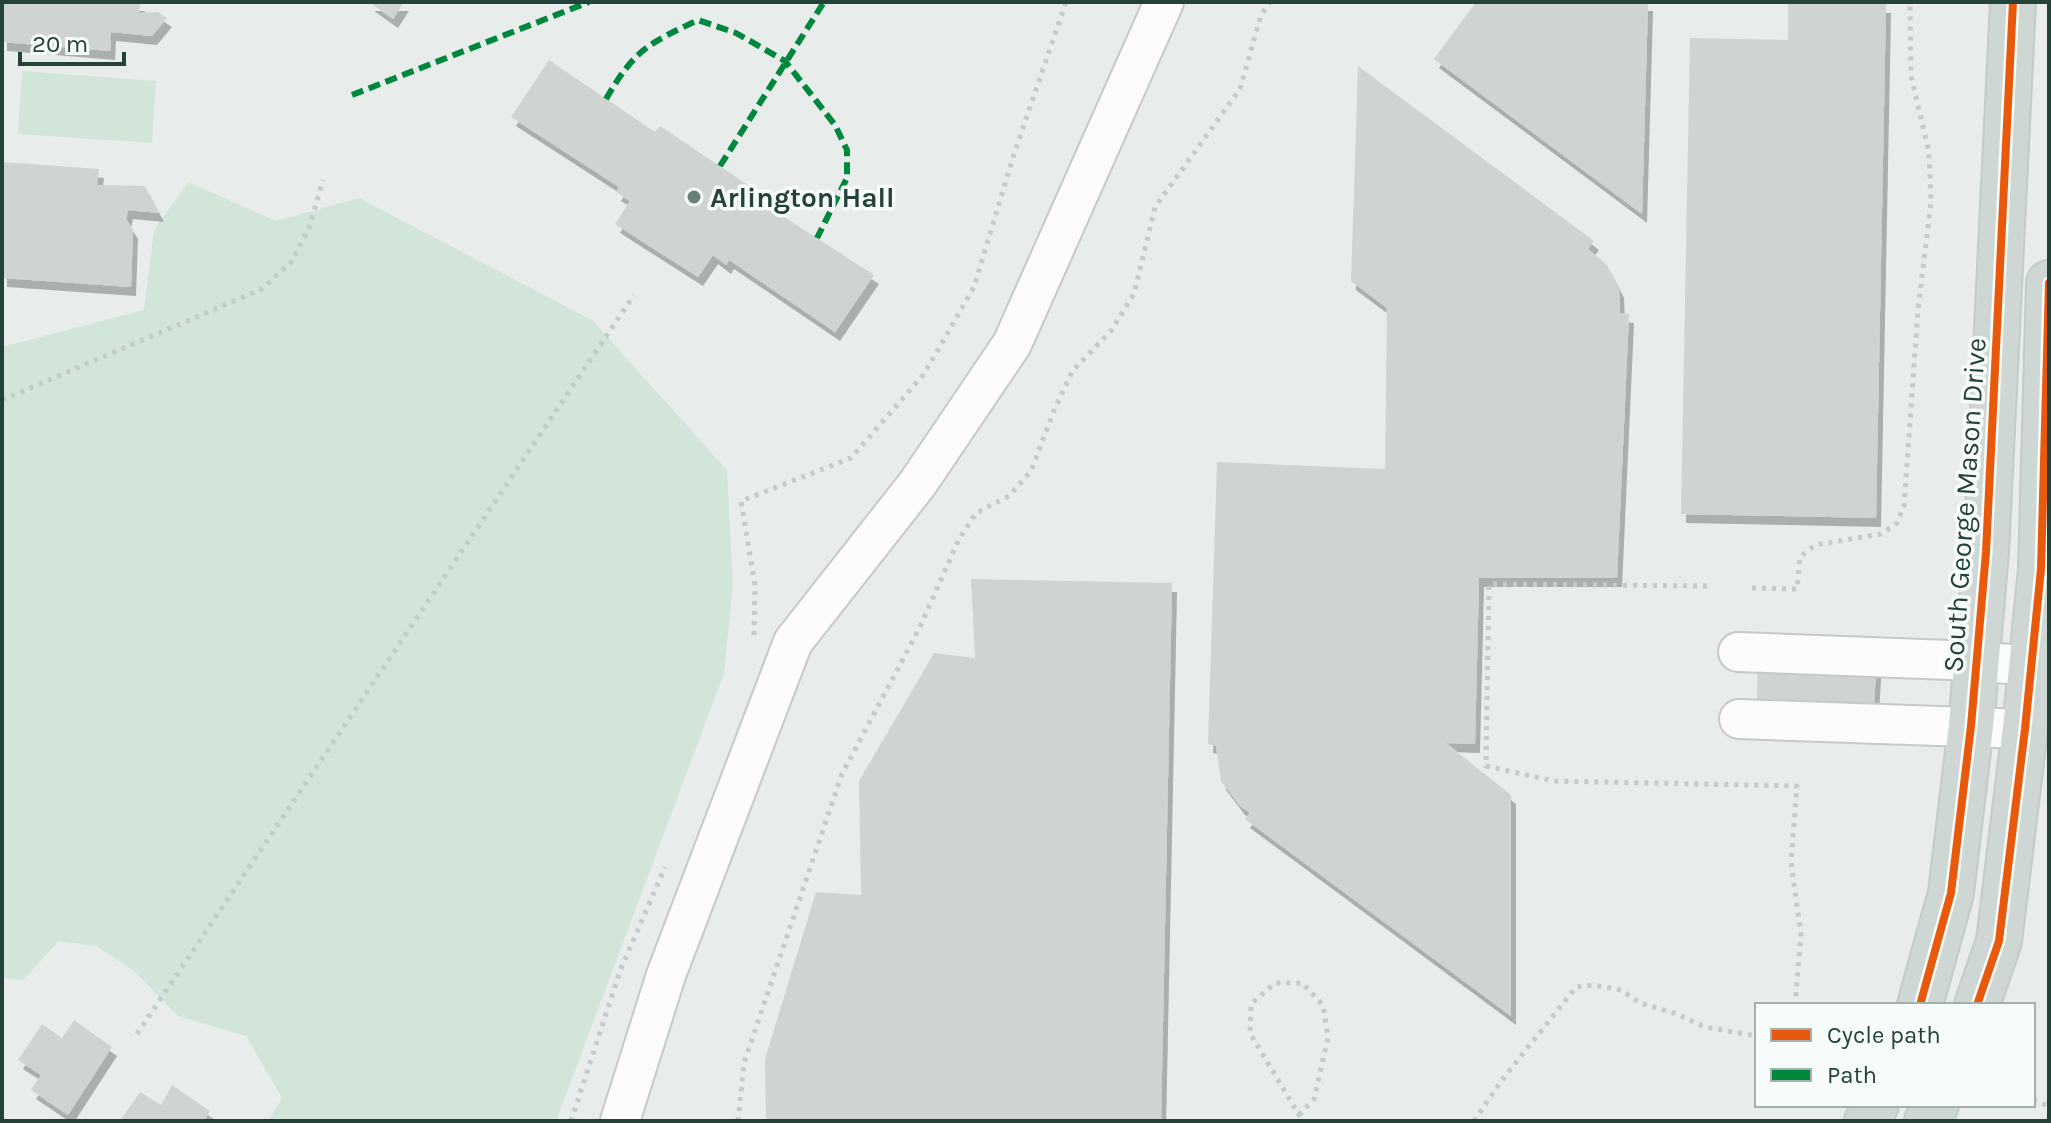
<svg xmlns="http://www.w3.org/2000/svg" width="2051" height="1123" viewBox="0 0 2051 1123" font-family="Karla,sans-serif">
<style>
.green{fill:#d1e6d8}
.building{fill:#cfd4d2;filter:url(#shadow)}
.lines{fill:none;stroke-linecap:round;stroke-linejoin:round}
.minor-casing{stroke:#c5cac8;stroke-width:42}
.major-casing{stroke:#c3ccc9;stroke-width:48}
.path{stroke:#c3ccca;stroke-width:5;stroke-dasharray:4 6;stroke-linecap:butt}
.minor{stroke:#fcfcfc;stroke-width:38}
.major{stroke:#cfd7d5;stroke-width:44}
.quiet{stroke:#00873e;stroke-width:6;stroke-dasharray:12 6;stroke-linecap:butt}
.cycleway-casing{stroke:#f7fbf9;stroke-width:13}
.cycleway{stroke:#e8590c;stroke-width:8}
.poi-dot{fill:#697e78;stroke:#f7fbf9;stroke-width:3}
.labels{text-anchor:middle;stroke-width:7;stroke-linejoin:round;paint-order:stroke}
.poi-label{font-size:28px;font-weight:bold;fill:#24423a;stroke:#f7fbf9;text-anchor:start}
.street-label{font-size:28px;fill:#24423a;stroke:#f7fbf9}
</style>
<defs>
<filter id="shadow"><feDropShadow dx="5" dy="9" stdDeviation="0" flood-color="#0004"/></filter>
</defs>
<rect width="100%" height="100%" fill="#e8edeb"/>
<!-- green -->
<g class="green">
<polygon points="22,71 156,81 152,143 18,134"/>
<polygon points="188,182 276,221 359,198 592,320 727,470 733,586 724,673 556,1121 268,1121 282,1098 246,1036 178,1016 134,971 96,946 59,941 23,980 2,978 2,347 144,310 154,230"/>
</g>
<!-- building -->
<g class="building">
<polygon points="2,2 140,2 139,13 158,12 167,18 152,36 111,32 110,51 2,42"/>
<polygon points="369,2 404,2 393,19"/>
<polygon points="1476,2 1648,2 1642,214 1434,59"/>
<polygon points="1788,2 1886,4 1876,518 1681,514 1690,38 1788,40"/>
<polygon points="549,60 655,132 660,126 772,201 769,207 874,275 835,332 729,260 726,265 713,255 698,277 615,224 630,201 616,192 619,187 511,117"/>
<polygon points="1358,66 1594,241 1588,249 1607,265 1619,289 1620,313 1629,314 1617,578 1479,578 1475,744 1446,743 1511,795 1511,1016 1245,819 1250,813 1240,806 1221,781 1216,746 1208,744 1217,462 1385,469 1387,308 1351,281"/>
<polygon points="2,162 99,169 97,185 145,186 159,213 128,210 126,219 133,230 131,287 2,278"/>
<polygon points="971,579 1172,583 1161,1121 766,1121 765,1059 816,892 861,895 859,781 934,653 975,658"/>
<polygon points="1758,633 1878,639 1874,704 1757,701"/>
<polygon points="74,1020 112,1047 68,1115 31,1090 41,1075 18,1060 42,1024 62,1038"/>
<polygon points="172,1085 210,1111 204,1121 120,1121 140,1092 161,1105"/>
</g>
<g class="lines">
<defs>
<g id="minor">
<polyline points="1738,652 1976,661 2031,666"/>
<polyline points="1739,719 2025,729"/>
<polyline points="620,1121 666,975 793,642 918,483 1012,344 1164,2"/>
</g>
<g id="major">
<polyline points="1920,1005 1951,893 1971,726 1986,552 2013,2"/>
<polyline points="1977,1005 1999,941 2025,729 2041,569 2049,283"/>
<polyline points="1867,1121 1876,1105"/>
<polyline points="1927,1121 1936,1105"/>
</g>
</defs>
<!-- minor casing -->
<use href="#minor" class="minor-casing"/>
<!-- major casing -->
<use href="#major" class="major-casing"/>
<!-- path -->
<g class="path">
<polyline points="2,400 262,289 291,262 309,228 323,180"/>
<polyline points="1707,586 1489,584 1486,766 1554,781 1797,786 1791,862 1801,934 1795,1005"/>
<polyline points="1752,588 1797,589 1800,557 1815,545 1881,534 1897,523 1904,506 1918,310 1931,202 1929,152 1911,76 1910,2"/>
<polyline points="754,635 755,585 741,501 851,458 924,374 974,287 1014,154 1066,2"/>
<polyline points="137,1034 634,295"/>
<polyline points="2033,1100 2049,1106"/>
<polyline points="1299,1115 1314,1099 1328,1038 1323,1005 1302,983 1275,983 1251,1004 1250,1033 1299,1115 1303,1121"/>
<polyline points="571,1121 620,971 665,867"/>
<polyline points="738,1121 744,1063 842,774 920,627 959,539 976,513 1009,496 1031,471 1055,408 1073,370 1111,331 1134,294 1155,207 1240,89 1261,15 1270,2"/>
<polyline points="1474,1121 1502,1080 1576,987 1593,985 1621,990 1640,1003 1674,1013 1705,1027 1757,1036"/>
</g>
<!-- minor -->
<use href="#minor" class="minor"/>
<!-- major -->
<use href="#major" class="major"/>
<!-- quiet -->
<g class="quiet">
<polyline points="352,95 589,2"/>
<path d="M606 99C635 49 648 44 698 20L736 33 785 61 835 125 847 150V178L817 238"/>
<polyline points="720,166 824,2"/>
</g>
<defs>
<g id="cycleway">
<polyline points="1920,1005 1951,893 1971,726 1986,552 2013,2"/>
<polyline points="1977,1005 1999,941 2025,729 2041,569 2049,283"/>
</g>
</defs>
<!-- cycleway casing -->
<use href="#cycleway" class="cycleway-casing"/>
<!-- cycleway -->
<use href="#cycleway" class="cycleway"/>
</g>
<!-- markers -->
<circle class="poi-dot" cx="694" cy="197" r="8"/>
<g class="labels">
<!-- poi labels -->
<g class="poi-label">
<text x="710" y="207">Arlington Hall</text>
</g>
<!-- street labels -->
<g class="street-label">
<text transform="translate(1964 505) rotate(-86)" y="10">South George Mason Drive</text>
</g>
</g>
<!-- border -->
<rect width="2051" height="1123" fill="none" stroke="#24423a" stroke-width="8"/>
<!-- legend -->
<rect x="1755" y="1003" width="280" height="104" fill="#f7fbf9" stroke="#a3b1ad" stroke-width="2"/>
<rect x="1771" y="1029" width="40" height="12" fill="#e8590c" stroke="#a3b1ad" stroke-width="2"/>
<text x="1827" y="1043" font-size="24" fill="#24423a">Cycle path</text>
<rect x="1771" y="1069" width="40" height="12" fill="#00873e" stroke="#a3b1ad" stroke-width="2"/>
<text x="1827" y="1083" font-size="24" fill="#24423a">Path</text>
<!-- scale -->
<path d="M20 52v12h104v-12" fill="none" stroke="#24423a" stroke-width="4"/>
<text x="32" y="52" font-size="24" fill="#24423a" stroke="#f7fbf9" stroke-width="6" paint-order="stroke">20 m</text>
</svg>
